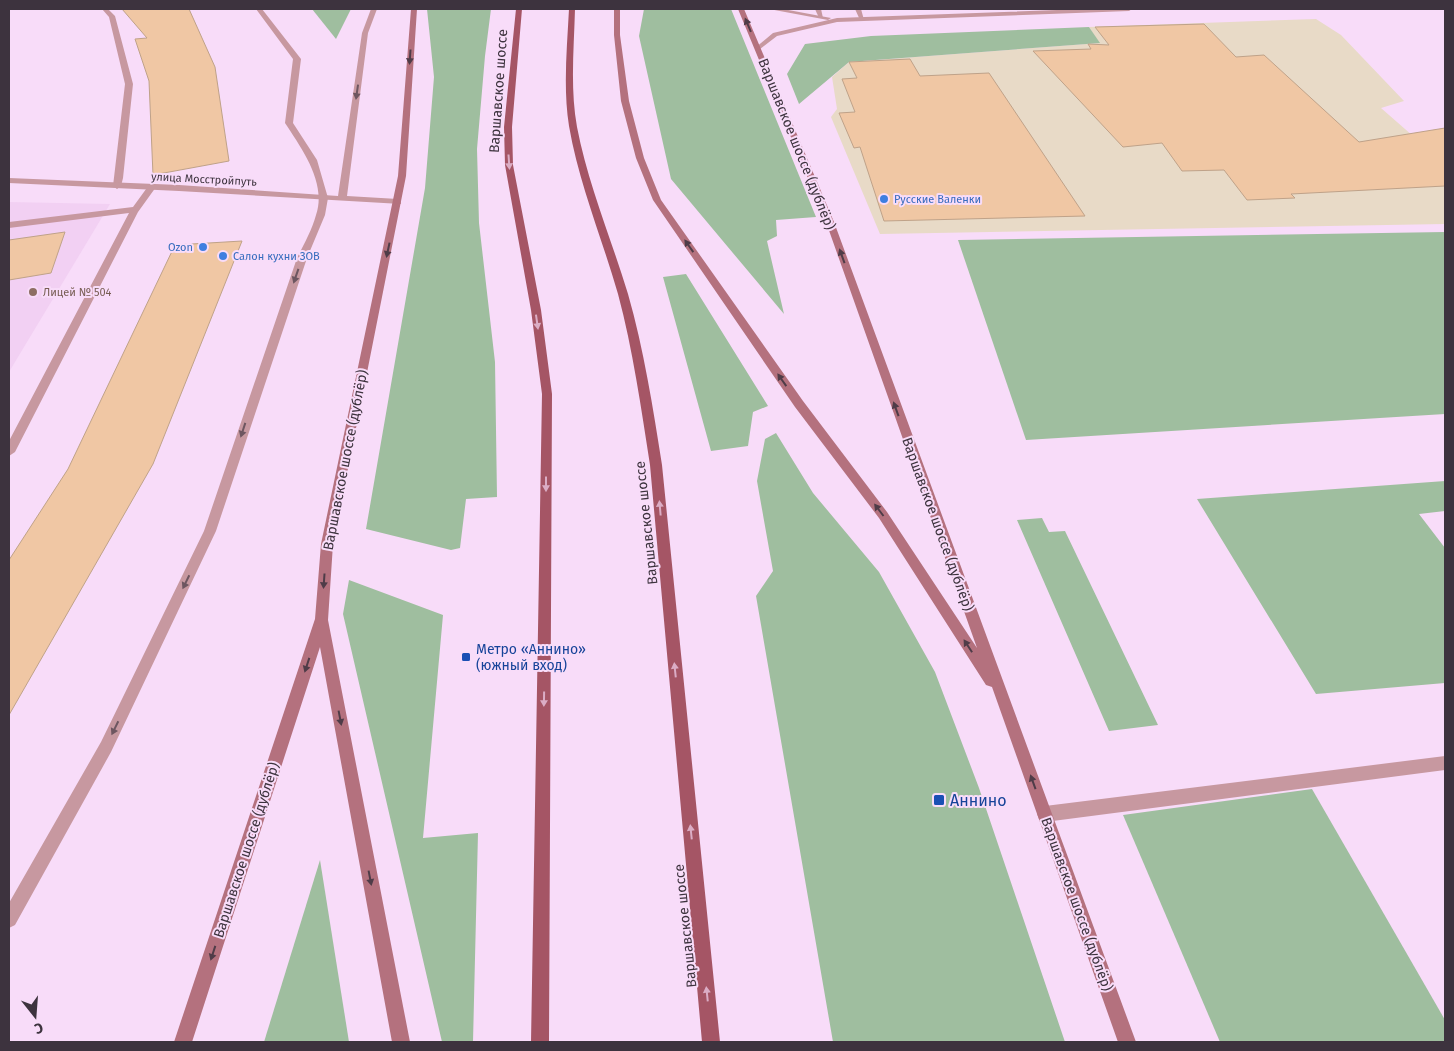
<svg xmlns="http://www.w3.org/2000/svg" width="1454" height="1051" viewBox="0 0 1454 1051" font-family="'Fira Sans',sans-serif">
<style>
.built{fill:#f2d0f3}
.industrial{fill:#e8dac7}
.green{fill:#9fbe9f}
.building{fill:#f0c7a4;stroke:#bfa289}
.lines{fill:none;stroke-linecap:round;stroke-linejoin:round}
.service{fill:#c798a0;fill-rule:evenodd}
.minor{fill:#c798a0;fill-rule:evenodd}
.secondary{fill:#b4717e;fill-rule:evenodd}
.primary{fill:#a55565;fill-rule:evenodd}
.oneway{fill:#4f3c48}
.oneway2{fill:#6d5660}
.oneway3{fill:#dbadc5}
.shop-dot{fill:#3f7fe0;stroke:#f8dcf9;stroke-width:2}
.education-dot{fill:#8d6e63;stroke:#f8dcf9;stroke-width:2}
.transit-dot{fill:#1a4fb4;stroke:#f8dcf9;stroke-width:2}
.labels{text-anchor:middle;stroke-width:4;stroke-linejoin:round;paint-order:stroke}
.far-street-label{font-size:11px;fill:#3d333e;stroke:#f8dcf9}
.far-shop-label{font-size:11px;fill:#366cbe;stroke:#f8dcf9;text-anchor:start}
.far-education-label{font-size:11px;fill:#785e54;stroke:#f8dcf9;text-anchor:start}
.street-label{font-size:14px;fill:#3d333e;stroke:#f8dcf9}
.transit-label{font-size:14px;fill:#164399;stroke:#f8dcf9;text-anchor:start}
.near-transit-label{font-size:16px;fill:#164399;stroke:#f8dcf9;text-anchor:start}
</style>
<rect width="100%" height="100%" fill="#f8dcf9"/>
<!-- built -->
<polygon class="built" points="9,202 110,204 9,372"/>
<!-- industrial -->
<polygon class="industrial" points="1316,19 1341,35 1404,101 1381,108 1445,164 1445,224 880,234 831,117 837,109 832,77 849,62 1099,43 1089,27"/>
<!-- green -->
<g class="green">
<polygon points="312,9 351,9 336,39"/>
<polygon points="427,9 491,9 485,56 477,149 479,223 495,362 497,497 466,499 460,548 451,550 366,529 425,188 434,77"/>
<polygon points="644,9 731,9 816,217 776,220 777,236 767,241 784,314 671,179 639,36"/>
<polygon points="1089,27 1100,43 849,62 799,104 787,74 805,44 871,36"/>
<polygon points="1445,232 1445,414 1026,440 958,240"/>
<polygon points="686,274 768,406 753,412 748,446 711,451 663,277"/>
<polygon points="776,433 813,493 879,572 935,672 979,788 1065,1042 833,1042 756,596 773,571 757,481 765,439"/>
<polygon points="1445,481 1445,511 1419,514 1445,548 1445,683 1316,694 1197,499"/>
<polygon points="1042,518 1049,532 1065,531 1158,725 1109,731 1017,520"/>
<polygon points="349,580 443,615 423,838 478,833 473,1042 442,1042 343,614"/>
<polygon points="1312,789 1445,1020 1445,1042 1220,1042 1123,815"/>
<polygon points="320,860 349,1042 264,1042"/>
</g>
<!-- building -->
<g class="building">
<polygon points="122,9 189,9 215,67 229,161 153,175 149,81 135,39 147,38"/>
<polygon points="1204,24 1236,57 1264,55 1359,142 1445,128 1445,186 1291,194 1295,198 1247,200 1224,170 1182,171 1162,143 1123,147 1033,51 1091,49 1088,44 1109,45 1095,27"/>
<polygon points="910,59 920,76 989,73 1085,216 884,221 860,147 854,148 839,113 855,112 842,79 857,78 849,62"/>
<polygon points="65,232 51,273 9,280 9,240"/>
<polygon points="242,241 153,464 9,715 9,560 68,469 175,245"/>
</g>
<g class="lines">
<!-- service -->
<g class="service">
<polygon points="102,9 108,9 115,16 133,84 123,178 121,186 117,189 113,186 125,84 109,17"/>
<path d="M256 9H262L301 59 293 123 317 160 328 198 325 215 307 258 216 531 111 752 15 925 9 928V903L101 742 204 531 297 258C304 244 312 230 316 215 327 183 302 149 285 123L293 59Z"/>
<polygon points="815,9 821,9 823,18 819,18"/>
<polygon points="855,9 861,9 864,20 860,20"/>
<polygon points="152,184 156,187 138,212 15,452 9,456 9,441 129,213 9,228 9,222 133,207 149,185"/>
<polygon points="1445,756 1445,770 1045,822 1039,819 1037,814 1039,809 1045,806"/>
</g>
<!-- minor -->
<g class="minor">
<polygon points="371,9 377,9 368,33 347,196 398,199 401,200 401,204 179,191 9,183 9,178 179,185 338,196 362,33"/>
<polygon points="769,9 783,9 831,18 828,20"/>
<polygon points="1084,9 1132,9 1129,11 837,22 777,36 760,49 755,48 773,33 837,18"/>
</g>
<!-- secondary -->
<g class="secondary">
<polygon points="411,9 417,9 406,176 333,544 328,620 410,1042 392,1042 320,647 192,1042 174,1042 315,619 321,544 398,176"/>
<polygon points="614,9 620,9 620,35 629,101 644,158 661,200 803,401 887,512 977,648 826,222 738,9 744,9 834,222 1136,1042 1118,1042 992,687 986,685 879,518 795,407 653,200 636,158 621,101 614,35"/>
</g>
<!-- primary -->
<g class="primary">
<polygon points="516,9 522,9 512,127 513,165 541,310 552,394 549,1042 531,1042 542,394 531,310 505,165 504,127"/>
<path d="M569 9H575C574 48 570 88 577 127 588 184 611 238 628 294 644 350 653 408 662 465L720 1042H702L650 465C641 408 633 350 618 294 602 238 579 184 569 126 563 88 567 48 569 9Z"/>
</g>
</g>
<!-- one-way arrows -->
<defs><path id="oneway-solid" d="M-6-.8H1V-3.2L6.5 0L1 3.2V.8H-6Z" transform="scale(1.25)"/></defs>
<g class="oneway">
<use href="#oneway-solid" transform="translate(748 25) rotate(-113)"/>
<use href="#oneway-solid" transform="translate(410 57) rotate(94)"/>
<use href="#oneway-solid" transform="translate(689 246) rotate(-125)"/>
<use href="#oneway-solid" transform="translate(388 250) rotate(102)"/>
<use href="#oneway-solid" transform="translate(842 256) rotate(-110)"/>
<use href="#oneway-solid" transform="translate(782 380) rotate(-125)"/>
<use href="#oneway-solid" transform="translate(896 409) rotate(-110)"/>
<use href="#oneway-solid" transform="translate(879 510) rotate(-127)"/>
<use href="#oneway-solid" transform="translate(324 581) rotate(94)"/>
<use href="#oneway-solid" transform="translate(968 646) rotate(-123)"/>
<use href="#oneway-solid" transform="translate(307 665) rotate(108)"/>
<use href="#oneway-solid" transform="translate(340 718) rotate(79)"/>
<use href="#oneway-solid" transform="translate(1033 782) rotate(-110)"/>
<use href="#oneway-solid" transform="translate(370 878) rotate(79)"/>
<use href="#oneway-solid" transform="translate(213 953) rotate(108)"/>
</g>
<g class="oneway2">
<use href="#oneway-solid" transform="translate(357 92) rotate(98)"/>
<use href="#oneway-solid" transform="translate(296 276) rotate(109)"/>
<use href="#oneway-solid" transform="translate(243 430) rotate(108)"/>
<use href="#oneway-solid" transform="translate(186 582) rotate(116)"/>
<use href="#oneway-solid" transform="translate(115 728) rotate(116)"/>
</g>
<g class="oneway3">
<use href="#oneway-solid" transform="translate(509 162) rotate(86)"/>
<use href="#oneway-solid" transform="translate(537 322) rotate(82)"/>
<use href="#oneway-solid" transform="translate(546 484) rotate(90)"/>
<use href="#oneway-solid" transform="translate(660 508) rotate(-95)"/>
<use href="#oneway-solid" transform="translate(675 670) rotate(-96)"/>
<use href="#oneway-solid" transform="translate(544 699) rotate(91)"/>
<use href="#oneway-solid" transform="translate(691 832) rotate(-96)"/>
<use href="#oneway-solid" transform="translate(707 994) rotate(-96)"/>
</g>
<!-- markers -->
<g class="shop-dot">
<circle cx="884" cy="199" r="5"/>
<circle cx="203" cy="247" r="5"/>
<circle cx="223" cy="256" r="5"/>
</g>
<circle class="education-dot" cx="33" cy="292" r="5"/>
<g class="transit-dot">
<rect x="461" y="652" width="10" height="10" rx="2.5"/>
<rect x="933" y="794" width="12" height="12" rx="2.5"/>
</g>
<g class="labels">
<!-- far-street labels -->
<g class="far-street-label">
<text transform="translate(204 179) rotate(3)" y="4">улица Мосстройпуть</text>
</g>
<!-- far-shop labels -->
<g class="far-shop-label">
<text x="894" y="203">Русские Валенки</text>
<text x="193" y="251" text-anchor="end">Ozon</text>
<text x="233" y="260">Салон кухни ЗОВ</text>
</g>
<!-- far-education labels -->
<g class="far-education-label">
<text x="43" y="296">Лицей № 504</text>
</g>
<!-- street labels -->
<g class="street-label">
<text transform="translate(498 91) rotate(-86)" y="5">Варшавское шоссе</text>
<text transform="translate(797 144) rotate(68)" y="5">Варшавское шоссе (дублёр)</text>
<text transform="translate(345 460) rotate(-79)" y="5">Варшавское шоссе (дублёр)</text>
<text transform="translate(646 523) rotate(-96)" y="5">Варшавское шоссе</text>
<text transform="translate(938 524) rotate(70)" y="5">Варшавское шоссе (дублёр)</text>
<text transform="translate(246 850) rotate(-72)" y="5">Варшавское шоссе (дублёр)</text>
<text transform="translate(1077 904) rotate(70)" y="5">Варшавское шоссе (дублёр)</text>
<text transform="translate(685 926) rotate(-96)" y="5">Варшавское шоссе</text>
</g>
<!-- transit labels -->
<g class="transit-label">
<text x="476" y="654">Метро «Аннино»<tspan x="476" dy="16">(южный вход)</tspan></text>
</g>
<!-- near-transit labels -->
<g class="near-transit-label">
<text x="950" y="806">Аннино</text>
</g>
</g>
<!-- border -->
<rect width="1454" height="1051" fill="none" stroke="#3d333e" stroke-width="20"/>
<!-- north arrow -->
<g transform="translate(35 1016) rotate(163)" stroke="#f8dcf9" stroke-width="4" paint-order="stroke">
<path d="M0-4L9 19L0 12L-9 19Z" fill="#3d333e"/>
<text y="-8" font-size="14" font-weight="bold" text-anchor="middle" fill="#3d333e">С</text>
</g>
</svg>
